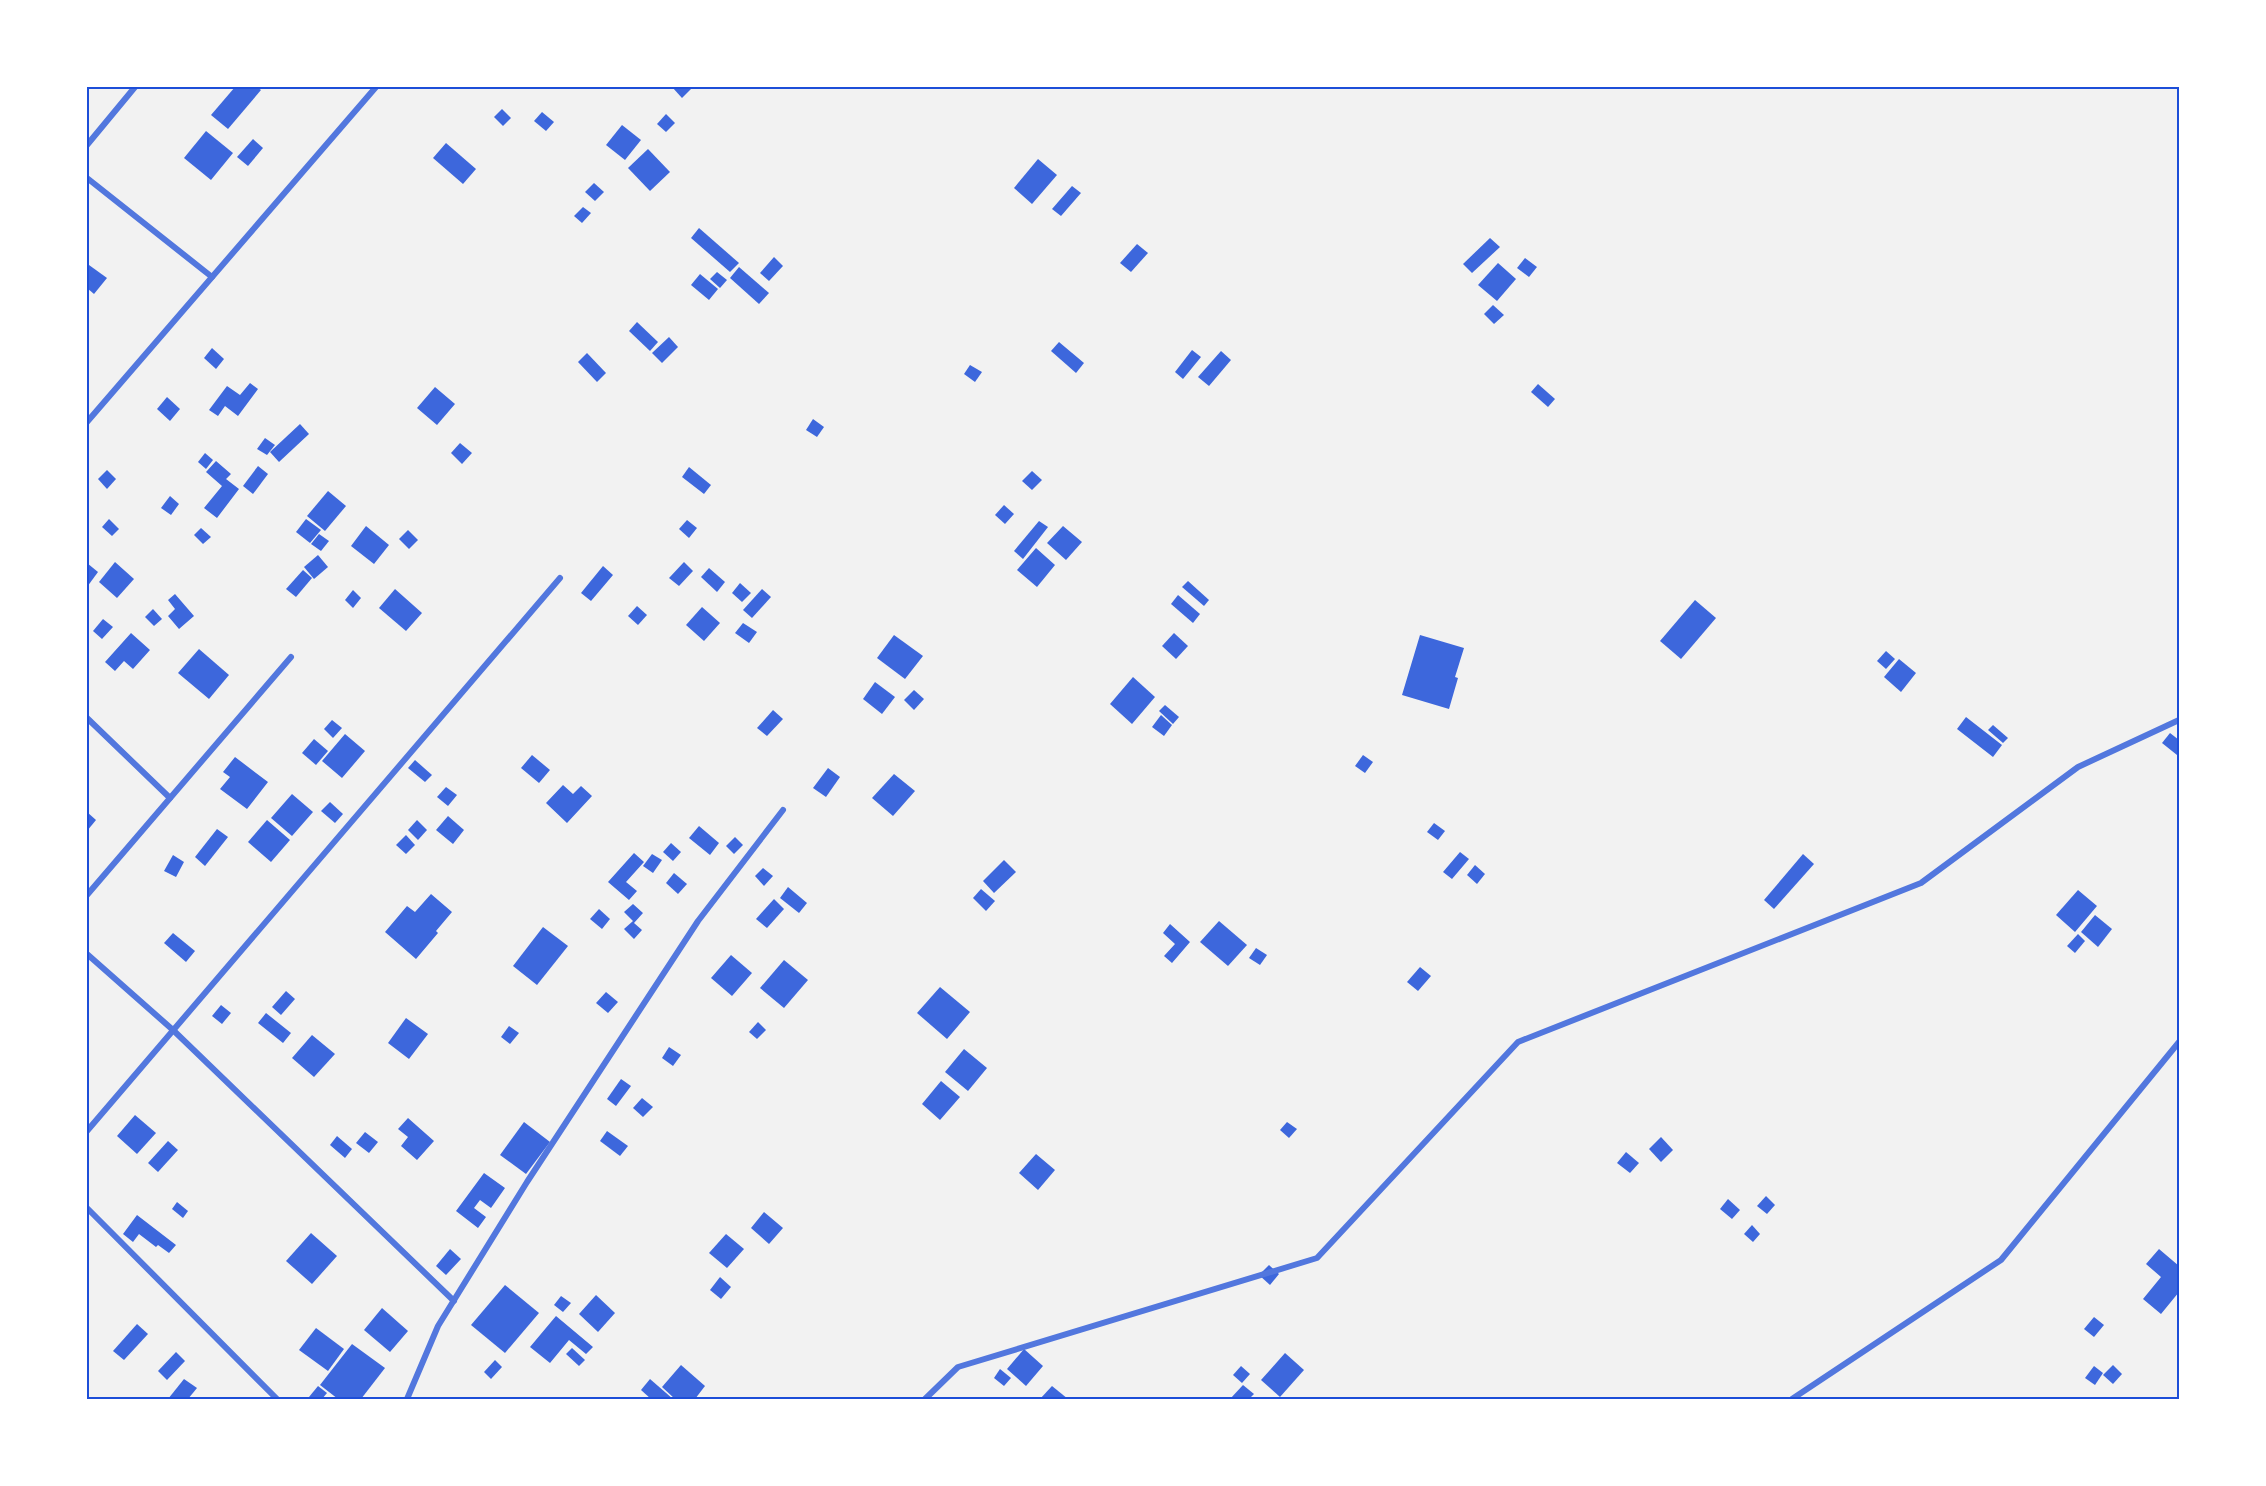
<svg xmlns="http://www.w3.org/2000/svg" width="2266" height="1486" viewBox="0 0 2266 1486" font-family="Arial,sans-serif">
<style>
.building{fill:#3d67dc}
.lines{fill:none;stroke-linecap:round;stroke-linejoin:round}
.minor{stroke:#5277de;stroke-width:6}
.neatline{fill:none;stroke:#1d4ed8;stroke-width:2}
</style>
<rect width="100%" height="100%" fill="#f2f2f2"/>
<!-- building -->
<g class="building">
<polygon points="235,87 257,87 261,90 228,129 211,115"/>
<polygon points="672,87 689,87 691,89 682,98"/>
<polygon points="502,109 511,118 503,126 494,117"/>
<polygon points="542,112 554,122 546,131 534,121"/>
<polygon points="666,114 675,123 666,132 657,124"/>
<polygon points="622,125 641,140 625,160 606,145"/>
<polygon points="206,131 233,153 211,180 184,158"/>
<polygon points="253,139 263,148 248,166 237,157"/>
<polygon points="446,143 476,169 463,184 433,158"/>
<polygon points="648,149 670,172 650,191 628,168"/>
<polygon points="1038,159 1057,175 1032,204 1014,188"/>
<polygon points="594,183 604,192 595,201 585,192"/>
<polygon points="1072,186 1081,193 1061,216 1052,209"/>
<polygon points="583,207 591,213 582,223 574,216"/>
<polygon points="699,228 739,263 730,272 691,238"/>
<polygon points="1490,238 1500,247 1472,273 1463,264"/>
<polygon points="1137,244 1148,253 1131,272 1120,263"/>
<polygon points="774,257 783,266 769,281 760,273"/>
<polygon points="1525,258 1537,267 1529,277 1517,268"/>
<polygon points="1498,263 1516,279 1497,301 1478,285"/>
<polygon points="89,265 107,278 94,294 87,288 87,268"/>
<polygon points="739,267 769,293 759,304 730,278"/>
<polygon points="717,272 727,280 720,288 710,279"/>
<polygon points="700,274 718,289 709,300 691,285"/>
<polygon points="1493,305 1504,315 1494,324 1484,314"/>
<polygon points="637,322 658,342 650,351 629,331"/>
<polygon points="669,337 678,347 662,363 652,353"/>
<polygon points="1059,342 1084,363 1076,373 1051,351"/>
<polygon points="212,348 224,359 216,369 204,358"/>
<polygon points="1192,350 1201,357 1183,379 1175,372"/>
<polygon points="1221,351 1231,360 1209,386 1198,377"/>
<polygon points="587,353 606,373 597,382 578,362"/>
<polygon points="970,365 982,372 975,382 964,374"/>
<polygon points="250,383 258,389 238,416 225,406 218,416 209,410 227,386 240,395"/>
<polygon points="1538,384 1555,399 1548,407 1531,392"/>
<polygon points="435,387 455,404 437,425 417,408"/>
<polygon points="167,397 180,409 170,421 157,409"/>
<polygon points="813,419 824,427 817,437 806,430"/>
<polygon points="300,424 309,434 279,462 270,452"/>
<polygon points="265,438 275,445 267,455 257,449"/>
<polygon points="460,443 472,453 462,464 451,453"/>
<polygon points="205,453 213,460 206,469 198,462"/>
<polygon points="216,461 231,474 226,479 239,489 217,518 204,508 222,486 206,472"/>
<polygon points="258,466 268,474 253,494 243,486"/>
<polygon points="689,467 711,485 704,494 682,477"/>
<polygon points="107,470 116,479 107,489 98,479"/>
<polygon points="1032,471 1042,480 1032,490 1022,481"/>
<polygon points="328,491 346,506 325,531 307,516"/>
<polygon points="170,496 179,504 171,515 161,508"/>
<polygon points="1004,505 1014,514 1005,524 995,515"/>
<polygon points="109,519 119,529 112,536 102,527"/>
<polygon points="306,519 321,530 310,543 296,532"/>
<polygon points="687,520 697,528 689,538 679,529"/>
<polygon points="1039,521 1048,527 1023,559 1014,551"/>
<polygon points="366,526 389,545 374,564 351,546"/>
<polygon points="1063,526 1082,542 1066,560 1047,543"/>
<polygon points="201,528 211,537 203,544 194,535"/>
<polygon points="408,530 418,540 409,549 399,539"/>
<polygon points="319,534 329,541 321,551 311,544"/>
<polygon points="1036,548 1055,565 1037,587 1017,570"/>
<polygon points="318,555 328,567 314,579 304,567"/>
<polygon points="115,562 134,579 117,598 99,582"/>
<polygon points="684,562 693,571 679,586 669,578"/>
<polygon points="87,563 98,572 87,587"/>
<polygon points="603,566 613,575 591,601 581,593"/>
<polygon points="709,568 725,582 717,592 701,577"/>
<polygon points="303,570 312,578 296,597 286,589"/>
<polygon points="1188,581 1209,600 1204,606 1182,587"/>
<polygon points="740,583 751,593 742,602 732,593"/>
<polygon points="395,589 422,613 406,631 379,608"/>
<polygon points="762,589 771,597 752,618 743,610"/>
<polygon points="353,590 361,598 353,608 345,600"/>
<polygon points="175,594 194,616 179,629 168,616 175,609 168,600"/>
<polygon points="1178,595 1200,614 1193,623 1171,604"/>
<polygon points="1695,600 1716,618 1681,659 1660,641"/>
<polygon points="637,606 647,615 638,625 628,616"/>
<polygon points="702,607 720,623 704,641 686,625"/>
<polygon points="153,609 162,619 154,626 145,617"/>
<polygon points="103,619 113,627 102,639 93,631"/>
<polygon points="743,623 757,632 749,643 735,633"/>
<polygon points="131,633 150,650 133,669 124,661 115,671 105,662"/>
<polygon points="1174,633 1188,646 1176,659 1162,646"/>
<polygon points="894,635 923,656 905,679 877,658"/>
<polygon points="1420,635 1464,648 1455,677 1458,678 1449,709 1402,695"/>
<polygon points="199,649 229,675 209,699 178,673"/>
<polygon points="1886,651 1895,659 1886,669 1877,661"/>
<polygon points="1899,659 1916,673 1901,692 1884,677"/>
<polygon points="1133,677 1155,697 1132,724 1110,704"/>
<polygon points="875,682 895,697 882,714 863,699"/>
<polygon points="914,690 924,699 914,710 904,700"/>
<polygon points="1165,705 1179,717 1173,724 1159,711"/>
<polygon points="773,710 783,719 767,736 757,728"/>
<polygon points="1161,715 1172,725 1164,736 1152,727"/>
<polygon points="1966,717 2002,745 1993,757 1957,729"/>
<polygon points="332,720 342,728 333,738 324,729"/>
<polygon points="1993,725 2008,738 2003,743 1988,730"/>
<polygon points="2170,733 2179,740 2177,755 2162,743"/>
<polygon points="345,734 365,751 342,778 322,761"/>
<polygon points="314,739 328,751 316,765 302,753"/>
<polygon points="532,755 550,770 539,783 521,768"/>
<polygon points="1363,755 1373,762 1365,773 1355,766"/>
<polygon points="235,757 268,782 247,809 220,789 230,777 223,772"/>
<polygon points="415,760 432,775 425,782 408,768"/>
<polygon points="828,768 840,777 826,797 813,788"/>
<polygon points="894,774 915,791 893,816 872,798"/>
<polygon points="563,785 573,794 581,786 592,796 567,823 546,803"/>
<polygon points="446,787 457,795 448,806 437,797"/>
<polygon points="292,794 313,812 292,836 271,818"/>
<polygon points="330,802 343,814 335,823 321,811"/>
<polygon points="87,812 96,820 87,831"/>
<polygon points="448,816 464,830 453,844 436,830"/>
<polygon points="267,820 290,840 271,862 248,842"/>
<polygon points="417,820 427,830 418,840 408,830"/>
<polygon points="1434,823 1445,831 1438,840 1427,832"/>
<polygon points="699,826 719,843 710,855 689,838"/>
<polygon points="217,829 228,837 205,866 195,857"/>
<polygon points="406,835 415,845 406,854 396,845"/>
<polygon points="735,837 743,845 734,854 726,846"/>
<polygon points="671,843 681,852 673,861 663,852"/>
<polygon points="1460,852 1469,859 1452,879 1443,872"/>
<polygon points="634,853 644,862 626,882 637,891 629,900 608,882"/>
<polygon points="652,854 662,860 653,873 643,866"/>
<polygon points="1803,854 1814,864 1774,909 1764,900"/>
<polygon points="173,855 184,862 176,877 164,871"/>
<polygon points="1004,860 1016,872 994,893 983,881"/>
<polygon points="1475,865 1485,874 1477,884 1467,875"/>
<polygon points="763,868 773,876 764,886 755,876"/>
<polygon points="674,873 687,884 678,894 666,883"/>
<polygon points="788,887 807,903 799,913 780,898"/>
<polygon points="981,889 995,901 986,911 973,898"/>
<polygon points="2078,890 2097,906 2075,932 2056,915"/>
<polygon points="431,894 452,912 436,931 438,933 416,959 385,932 407,906 415,912"/>
<polygon points="774,899 784,909 767,928 756,919"/>
<polygon points="633,904 643,913 634,923 642,930 634,939 624,929 633,921 624,912"/>
<polygon points="599,909 610,919 602,929 590,919"/>
<polygon points="2095,915 2112,929 2098,947 2081,932"/>
<polygon points="1219,921 1247,945 1228,966 1200,942"/>
<polygon points="1170,924 1190,942 1172,963 1164,956 1175,944 1163,933"/>
<polygon points="543,927 568,946 537,985 513,966"/>
<polygon points="173,933 195,951 186,962 164,943"/>
<polygon points="2078,934 2085,941 2075,953 2067,946"/>
<polygon points="1256,948 1267,955 1260,965 1249,958"/>
<polygon points="731,955 752,973 732,996 711,978"/>
<polygon points="784,960 808,980 784,1008 760,988"/>
<polygon points="1420,967 1431,976 1418,991 1407,982"/>
<polygon points="940,987 970,1012 947,1039 917,1013"/>
<polygon points="286,991 295,999 281,1015 272,1007"/>
<polygon points="606,992 618,1002 608,1013 596,1003"/>
<polygon points="221,1005 231,1013 222,1024 212,1016"/>
<polygon points="266,1013 291,1033 283,1043 258,1023"/>
<polygon points="406,1018 428,1034 409,1059 388,1043"/>
<polygon points="758,1022 766,1030 757,1039 749,1032"/>
<polygon points="509,1026 519,1033 510,1044 501,1037"/>
<polygon points="312,1035 335,1054 314,1077 292,1058"/>
<polygon points="669,1047 681,1055 673,1066 662,1058"/>
<polygon points="964,1049 987,1068 968,1091 945,1072"/>
<polygon points="621,1079 631,1086 616,1106 607,1099"/>
<polygon points="941,1081 960,1097 940,1120 922,1104"/>
<polygon points="642,1098 653,1107 643,1117 633,1108"/>
<polygon points="135,1115 156,1133 137,1154 117,1136"/>
<polygon points="408,1118 434,1141 417,1160 401,1146 408,1137 398,1129"/>
<polygon points="524,1122 550,1142 526,1174 500,1155"/>
<polygon points="1287,1122 1297,1129 1289,1138 1280,1130"/>
<polygon points="607,1131 628,1146 620,1156 600,1141"/>
<polygon points="365,1132 378,1142 369,1153 356,1143"/>
<polygon points="337,1136 352,1149 345,1158 330,1145"/>
<polygon points="1661,1137 1673,1150 1661,1162 1649,1149"/>
<polygon points="168,1141 178,1150 158,1172 148,1163"/>
<polygon points="1626,1152 1639,1163 1630,1173 1617,1163"/>
<polygon points="1036,1154 1055,1170 1038,1190 1019,1173"/>
<polygon points="484,1173 505,1188 491,1208 480,1200 474,1208 486,1217 478,1228 456,1211"/>
<polygon points="1766,1196 1775,1205 1767,1214 1757,1206"/>
<polygon points="1728,1199 1740,1210 1732,1219 1720,1209"/>
<polygon points="177,1202 188,1211 183,1218 172,1209"/>
<polygon points="764,1212 783,1228 769,1244 751,1228"/>
<polygon points="137,1215 176,1245 169,1253 158,1245 156,1247 139,1234 133,1242 123,1234"/>
<polygon points="1752,1225 1760,1234 1753,1242 1744,1234"/>
<polygon points="311,1233 337,1256 312,1284 286,1261"/>
<polygon points="726,1234 744,1249 727,1268 709,1253"/>
<polygon points="450,1249 461,1259 446,1275 436,1266"/>
<polygon points="2159,1249 2179,1266 2179,1292 2161,1314 2143,1299 2161,1277 2146,1264"/>
<polygon points="1269,1265 1279,1274 1270,1285 1259,1275"/>
<polygon points="720,1277 731,1287 721,1299 710,1290"/>
<polygon points="505,1285 539,1313 505,1353 471,1325"/>
<polygon points="596,1295 615,1313 598,1332 579,1314"/>
<polygon points="561,1296 571,1303 563,1312 554,1305"/>
<polygon points="382,1308 408,1331 390,1352 364,1330"/>
<polygon points="556,1316 593,1347 586,1354 569,1340 550,1363 530,1347"/>
<polygon points="2094,1317 2104,1325 2094,1337 2084,1329"/>
<polygon points="137,1324 148,1334 124,1360 113,1351"/>
<polygon points="316,1328 344,1349 328,1371 299,1350"/>
<polygon points="352,1344 385,1368 361,1399 338,1399 320,1385"/>
<polygon points="572,1348 585,1360 579,1366 566,1354"/>
<polygon points="1024,1349 1043,1366 1026,1386 1007,1369"/>
<polygon points="176,1352 185,1361 167,1380 158,1371"/>
<polygon points="1285,1353 1304,1370 1280,1397 1261,1380"/>
<polygon points="495,1360 502,1367 491,1379 484,1372"/>
<polygon points="681,1365 705,1386 695,1399 675,1399 662,1387"/>
<polygon points="2113,1365 2122,1374 2113,1384 2103,1375"/>
<polygon points="1241,1366 1250,1374 1242,1383 1233,1375"/>
<polygon points="2094,1366 2103,1373 2095,1385 2085,1378"/>
<polygon points="1000,1369 1011,1378 1004,1386 994,1378"/>
<polygon points="184,1379 197,1388 188,1399 168,1399"/>
<polygon points="650,1379 673,1399 651,1399 641,1390"/>
<polygon points="1243,1385 1254,1394 1249,1399 1230,1399"/>
<polygon points="318,1386 327,1393 322,1399 311,1399 309,1397"/>
<polygon points="1052,1386 1068,1399 1040,1399"/>
</g>
<g class="lines">
<!-- minor -->
<g class="minor">
<polyline points="87,145 135,87"/>
<polyline points="87,178 212,277"/>
<polyline points="87,422 376,87"/>
<polyline points="87,718 170,798"/>
<polyline points="87,895 291,657"/>
<polyline points="87,954 173,1030 454,1301"/>
<polyline points="87,1131 560,578"/>
<polyline points="87,1208 277,1399"/>
<polyline points="407,1399 438,1326 527,1182 698,921 783,810"/>
<polyline points="925,1399 958,1367 1317,1258 1518,1042 1921,883 2078,767 2179,720"/>
<polyline points="1792,1399 2001,1260 2179,1042"/>
</g>
</g>
<!-- border -->
<rect width="2266" height="1486" fill="none" stroke="#ffffff" stroke-width="177"/>
<rect x="88" y="88" width="2090" height="1310" class="neatline"/>
</svg>
